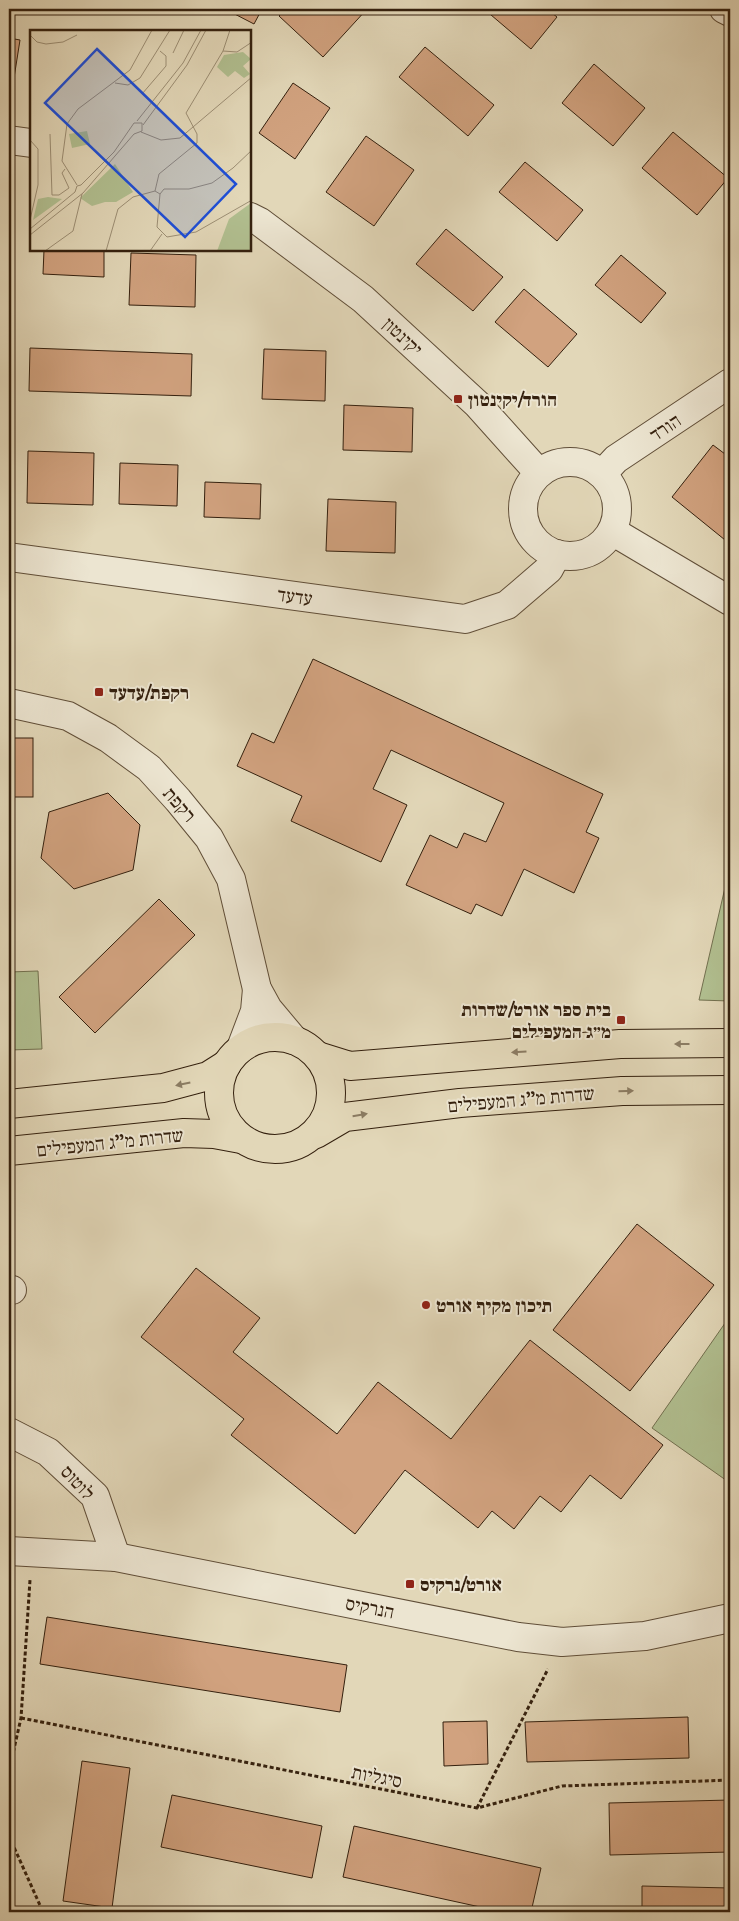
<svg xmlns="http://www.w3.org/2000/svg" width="739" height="1921" viewBox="0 0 739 1921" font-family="'IM FELL DW Pica','Frank Ruhl Libre',serif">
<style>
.green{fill:#b1bf90;stroke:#72704f}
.building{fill:#d1a27f;stroke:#34200e}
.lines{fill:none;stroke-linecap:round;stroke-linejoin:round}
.minor-casing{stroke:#604e38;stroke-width:30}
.major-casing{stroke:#34200e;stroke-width:30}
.path{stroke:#34200e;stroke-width:3;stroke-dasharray:4 2.5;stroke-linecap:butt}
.minor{stroke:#ece5d1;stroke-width:28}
.major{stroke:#e2d7b8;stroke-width:28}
.oneway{fill:#8b7c63}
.poi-dot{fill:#8f2418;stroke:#ece5d1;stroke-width:2}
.labels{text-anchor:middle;stroke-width:4;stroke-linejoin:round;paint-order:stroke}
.street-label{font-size:19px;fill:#34200e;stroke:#ece5d1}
.poi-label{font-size:19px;font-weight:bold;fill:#34200e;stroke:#ece5d1;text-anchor:start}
.inset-road{fill:none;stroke:#9c8e74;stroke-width:1}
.view{fill:#1d4ed8;fill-opacity:0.15;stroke:#1d4ed8;stroke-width:2.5}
.inset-edge{fill:none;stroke:#34200e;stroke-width:2.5}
</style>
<rect width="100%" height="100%" fill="#e2d7b8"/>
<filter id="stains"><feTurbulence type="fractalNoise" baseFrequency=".004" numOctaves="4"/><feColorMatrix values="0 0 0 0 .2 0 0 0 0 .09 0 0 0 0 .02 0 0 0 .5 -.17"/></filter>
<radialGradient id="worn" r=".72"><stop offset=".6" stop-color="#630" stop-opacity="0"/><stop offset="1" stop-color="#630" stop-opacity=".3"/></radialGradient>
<!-- green -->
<g class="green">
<polygon points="730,866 730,1001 699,1000"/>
<polygon points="38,971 42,1049 9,1050 9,972"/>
<polygon points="730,1316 730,1483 652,1428"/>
</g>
<!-- building -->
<g class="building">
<polygon points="225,9 262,9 254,24"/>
<polygon points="286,9 367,9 323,57 279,16"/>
<polygon points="484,9 547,9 557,17 531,49"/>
<polygon points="9,38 20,40 14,78 9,77"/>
<polygon points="425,47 494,105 468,136 399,77"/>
<polygon points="594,64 645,108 613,146 562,103"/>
<polygon points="293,83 330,108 295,159 259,133"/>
<polygon points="673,132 728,178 697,215 642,168"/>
<polygon points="366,136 414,170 374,226 326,192"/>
<polygon points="525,162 583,210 557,241 499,192"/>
<polygon points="446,229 503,277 473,311 416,264"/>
<polygon points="44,250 104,250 104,277 43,274"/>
<polygon points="131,253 196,255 195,307 129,305"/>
<polygon points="621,255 666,293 641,323 595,285"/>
<polygon points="524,289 577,334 548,367 495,322"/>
<polygon points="30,348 192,354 191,396 29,391"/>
<polygon points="264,349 326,351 325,401 262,399"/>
<polygon points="344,405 413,408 412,452 343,450"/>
<polygon points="713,445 729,457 730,455 730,544 672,497"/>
<polygon points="28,451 94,453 93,505 27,503"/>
<polygon points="120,463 178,465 177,506 119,504"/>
<polygon points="205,482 261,484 260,519 204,517"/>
<polygon points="328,499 396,502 395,553 326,551"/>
<polygon points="313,659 603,794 586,832 599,838 574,893 524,869 502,916 476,904 471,914 406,885 430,835 457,848 464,833 486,842 504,803 391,750 373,789 407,805 381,862 291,821 302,796 237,766 252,733 274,743"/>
<rect x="9" y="738" width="24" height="59"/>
<polygon points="108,793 140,825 133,870 74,889 41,858 49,812"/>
<polygon points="159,899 195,935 95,1033 59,997"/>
<polygon points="637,1224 714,1285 630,1391 553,1330"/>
<polygon points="196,1268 260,1318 233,1352 337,1434 378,1382 451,1439 530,1340 663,1445 621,1499 590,1475 561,1512 540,1496 514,1529 492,1511 478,1528 405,1470 355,1534 231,1435 244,1419 141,1337"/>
<polygon points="9,1340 13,1340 12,1387 9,1387"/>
<polygon points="47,1617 347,1665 340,1712 40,1664"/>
<polygon points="688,1717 689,1758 527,1762 525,1722"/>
<polygon points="487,1721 488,1764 444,1766 443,1722"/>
<polygon points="82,1761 130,1768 112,1908 63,1901"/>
<polygon points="172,1795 322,1826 312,1878 161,1847"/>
<polygon points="730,1800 730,1852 610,1855 609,1803"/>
<polygon points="354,1826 541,1868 531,1912 503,1912 343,1877"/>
<polygon points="642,1886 730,1888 730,1912 642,1912"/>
</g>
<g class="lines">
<defs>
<g id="minor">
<polyline points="724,9 730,12"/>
<polyline points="9,140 31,143"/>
<polyline points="250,217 260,222 363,299 477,404 539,473"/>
<circle cx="570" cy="509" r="47"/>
<polyline points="602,474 616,459 730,383"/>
<polyline points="612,531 730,601"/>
<polyline points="9,557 465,619 507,605 549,569 557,554"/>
<polyline points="9,703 68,716 108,738 149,768 178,800 209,838 231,879 257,989 268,1009 294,1040"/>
<polyline points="241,1048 255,1011 257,989"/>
<polyline points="9,1290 12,1290"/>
<polyline points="9,1432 48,1452 95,1496 116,1557"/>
<polyline points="9,1551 116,1557 518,1637 562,1642 645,1636 730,1618"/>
</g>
<g id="major">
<circle cx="275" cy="1093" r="56"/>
<polyline points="318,1056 350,1066 620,1044 730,1043"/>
<polyline points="9,1104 163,1088 208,1076 227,1064"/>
<polyline points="316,1134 345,1117 460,1103 622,1091 730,1090"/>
<polyline points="9,1151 184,1133 214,1134 241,1139"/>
</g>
</defs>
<!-- minor casing -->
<use href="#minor" class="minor-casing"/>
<!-- major casing -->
<use href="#major" class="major-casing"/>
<!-- path -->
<g class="path">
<polyline points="21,1718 477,1808 562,1786 730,1780"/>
<polyline points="9,1771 21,1718 30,1580"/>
<polyline points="477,1808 548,1669"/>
<polyline points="9,1836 43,1912"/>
</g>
<!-- minor -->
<use href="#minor" class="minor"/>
<!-- major -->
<use href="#major" class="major"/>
</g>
<!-- one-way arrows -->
<defs><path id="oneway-solid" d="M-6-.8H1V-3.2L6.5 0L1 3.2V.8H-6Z" transform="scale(1.25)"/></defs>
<g class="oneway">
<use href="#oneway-solid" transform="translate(682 1044) rotate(180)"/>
<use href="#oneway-solid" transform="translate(519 1052) rotate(176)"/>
<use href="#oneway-solid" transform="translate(183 1084) rotate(168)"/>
<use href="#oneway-solid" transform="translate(626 1091) rotate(-1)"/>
<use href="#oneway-solid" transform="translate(360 1115) rotate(-10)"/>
</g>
<!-- markers -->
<g class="poi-dot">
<rect x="453" y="394" width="10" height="10" rx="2.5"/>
<rect x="94" y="687" width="10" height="10" rx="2.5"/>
<rect x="616" y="1015" width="10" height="10" rx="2.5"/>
<circle cx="426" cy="1305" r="5"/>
<rect x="405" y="1579" width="10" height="10" rx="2.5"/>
</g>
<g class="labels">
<!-- street labels -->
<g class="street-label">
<text transform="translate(403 336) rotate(43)" y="7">יקינטון</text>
<text transform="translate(665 427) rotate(-34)" y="7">הורד</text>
<text transform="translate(295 596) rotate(8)" y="7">עדעד</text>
<text transform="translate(180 804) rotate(49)" y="7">רקפת</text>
<text transform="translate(521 1099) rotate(-5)" y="7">שדרות מ"ג המעפילים</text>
<text transform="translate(110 1142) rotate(-6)" y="7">שדרות מ"ג המעפילים</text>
<text transform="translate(78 1482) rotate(47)" y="7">לוטוס</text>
<text transform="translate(370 1607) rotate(11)" y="7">הנרקיס</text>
<text transform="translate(377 1776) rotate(11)" y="7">סיגליות</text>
</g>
<!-- poi labels -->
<g class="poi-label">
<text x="468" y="406">הורד/יקינטון</text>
<text x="109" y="699">רקפת/עדעד</text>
<text x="611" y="1016" text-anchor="end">בית ספר אורט/שדרות<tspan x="611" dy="22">מ״ג המעפילים</tspan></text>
<text x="436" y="1312">תיכון מקיף אורט</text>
<text x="420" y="1591">אורט/נרקיס</text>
</g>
</g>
<!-- overview -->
<g transform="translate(30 30)">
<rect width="221" height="221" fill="#e2d7b8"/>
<path d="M213 22 221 29 213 36 220 44 214 48 205 41 198 47 187 37 194 25ZM57 101 60 114 42 118 39 104ZM85 134 103 162 86 172H75L62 176 50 168ZM18 167 32 169 3 190 8 169ZM221 173V221H187L199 189Z" fill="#b1bf90"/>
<path class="inset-road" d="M0 5 7 12 16 14 33 12 47 5M193 21 207 22 222 12M143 23 154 0M85 53 98 55 110 48 140 0M112 64 136 36V26L130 21M107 91 153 33 171 0M113 95 157 35 176 0M111 102 131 110 150 108 222 47M20 104 22 165H29L39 158 32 143 35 139M0 110 8 119V155L0 190M47 155 32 131 37 94 48 79 100 40 122 0M134 159 130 164 125 161 129 144 167 113V104L156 83 193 21 200 0M134 159H159L182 153 203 138 222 120M130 164 127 197 137 207 166 202 222 170M0 199 45 162 47 156 51 155M0 205 53 163 104 104 112 101V93H104L84 122 51 155M15 221 43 201 52 164M76 221 88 179 103 167 125 161M120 221 132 204"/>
<path class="view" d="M67 19 206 154 155 207 15 73Z"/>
<rect width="221" height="221" class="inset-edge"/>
</g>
<!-- margin -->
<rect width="739" height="1921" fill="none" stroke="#e2d7b8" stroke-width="30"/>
<rect x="10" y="10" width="719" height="1901" fill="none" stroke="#34200e" stroke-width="2.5"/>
<rect x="15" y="15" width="709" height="1891" fill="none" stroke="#34200e"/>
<rect width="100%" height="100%" filter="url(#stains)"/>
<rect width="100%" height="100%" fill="url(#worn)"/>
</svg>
